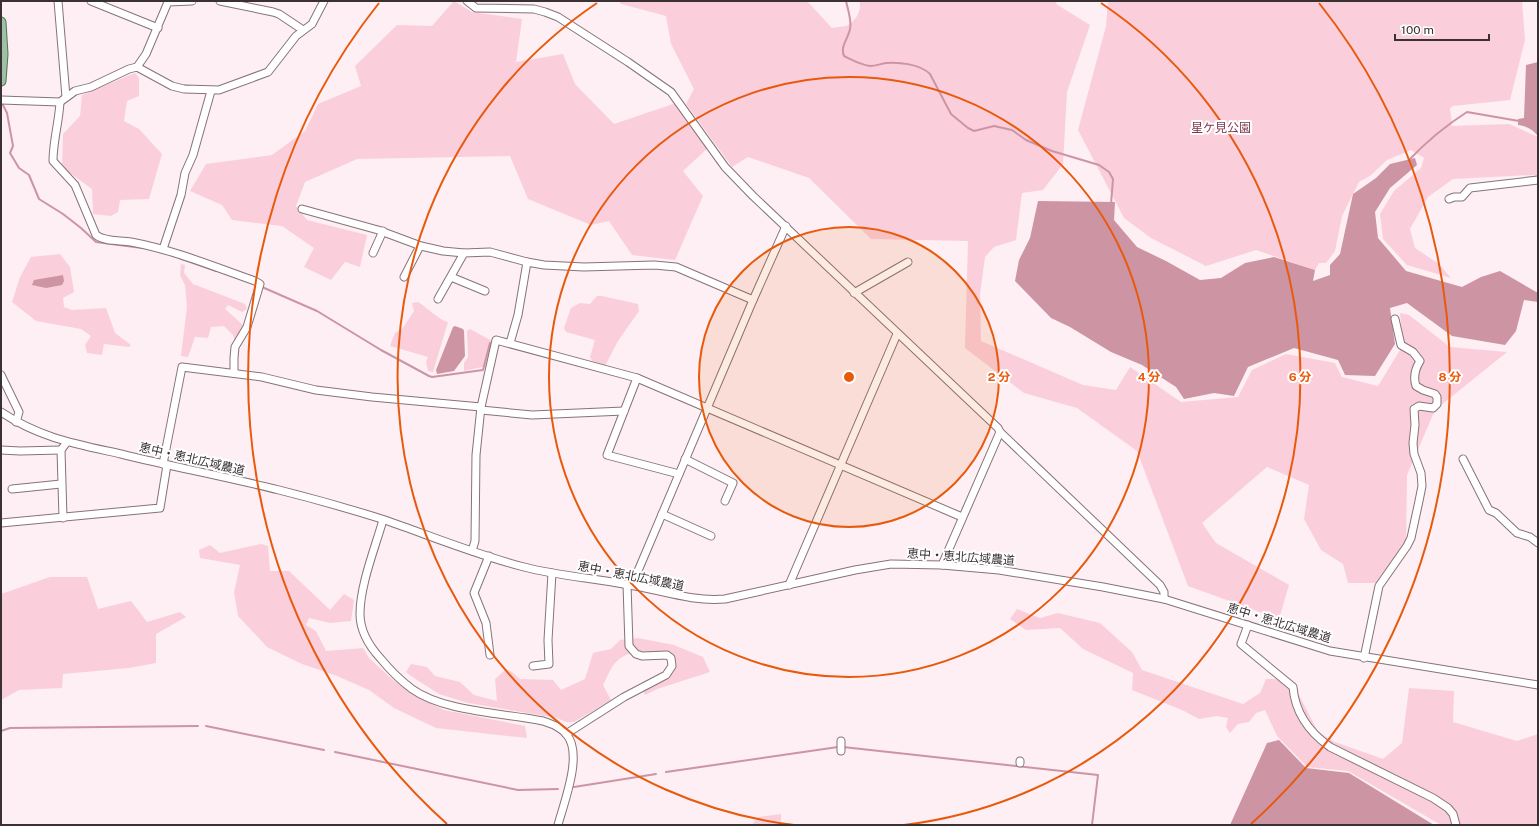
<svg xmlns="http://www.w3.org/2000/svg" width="1539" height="826" viewBox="0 0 1539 826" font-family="'Public Sans','Noto Sans JP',sans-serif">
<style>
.green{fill:#facfdb}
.water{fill:#cd94a4}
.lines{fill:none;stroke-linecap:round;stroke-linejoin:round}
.stream{stroke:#cd94a4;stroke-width:2}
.minor-casing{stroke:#867378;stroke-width:9}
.major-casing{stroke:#507457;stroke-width:11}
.minor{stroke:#fff;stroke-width:7}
.major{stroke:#9ec1a6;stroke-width:9}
.ring{fill:none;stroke:#e8590c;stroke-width:2}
.labels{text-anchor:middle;stroke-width:4;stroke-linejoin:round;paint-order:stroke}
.park-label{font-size:12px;fill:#7d364e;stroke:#fff}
.street-label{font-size:12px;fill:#393133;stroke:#fff}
.centre{fill:#e8590c;stroke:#fff;stroke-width:2}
.ring-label{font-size:12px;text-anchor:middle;font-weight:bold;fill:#e8590c;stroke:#fff;stroke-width:4;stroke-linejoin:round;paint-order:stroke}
</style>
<rect width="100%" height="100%" fill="#fdeff3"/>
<!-- green -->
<g class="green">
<polygon points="454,1 472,12 522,19 516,62 563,54 575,84 614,124 676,103 708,148 683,171 703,196 675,260 632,255 609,221 591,225 528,199 510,156 357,159 305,182 296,206 307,220 367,235 360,267 345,262 331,280 304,267 314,248 282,226 232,220 222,205 190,191 206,164 272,155 305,131 318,104 361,86 355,66 397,25 432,26"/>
<path d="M619 1H807L832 28C836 27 842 27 846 26 855 22 863 10 859 1H1057L1056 4 1090 25 1067 92 1063 164 1043 190 1022 193 1016 240 994 247 985 257 980 294 981 341 1083 385 1116 390 1130 367 1181 402 1238 397 1252 370 1286 354 1335 363 1342 377 1378 386 1403 345 1400 313 1409 315 1450 347 1507 352 1435 410 1407 475 1406 541 1377 583H1348L1343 564 1321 550 1304 519 1309 485 1267 467 1202 523 1216 543 1289 585 1279 619 1188 586 1137 451 1077 408 1024 393 965 348 968 241 871 239 809 178 748 157 732 167 686 104 694 89 671 44 666 16 621 4Z"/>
<polygon points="1108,1 1522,1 1525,40 1510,100 1453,106 1450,108 1452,126 1509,124 1538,137 1538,176 1533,175 1453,179 1428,197 1410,229 1415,248 1439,264 1451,278 1407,265 1383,239 1380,214 1394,191 1421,168 1424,158 1411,150 1387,160 1370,176 1359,182 1342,216 1335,251 1326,263 1319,263 1315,270 1256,250 1206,266 1151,238 1124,218 1078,130 1106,26"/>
<polygon points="135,73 139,78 139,96 127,101 124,121 139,129 162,154 149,199 120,200 118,212 111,216 93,214 92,189 62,167 63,134 80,116 82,95"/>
<polygon points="60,254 70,267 74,292 63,298 64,307 72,310 106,308 115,333 131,345 129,347 104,344 102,355 87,353 85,345 91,336 81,329 36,321 12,302 20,277 31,257"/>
<polygon points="181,264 185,265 184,273 193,284 245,304 247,309 242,312 228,305 225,309 244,326 235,342 233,335 224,326 211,327 208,338 195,337 188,357 181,356 187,307 185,285 180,275"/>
<polygon points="597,296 602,296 638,304 639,311 618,341 605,366 592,361 590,357 595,340 566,332 564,328 571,308 580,303 590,304"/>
<path d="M418 302C426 307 441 321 448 322L433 372 428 371 426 362 428 357 390 346 395 333 402 329 414 311 412 303Z"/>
<polygon points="470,329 492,341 487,366 464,371 464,363 468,357 467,331"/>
<polygon points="261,544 268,546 270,571 289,571 330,610 344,594 354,600 351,621 330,623 309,618 306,625 316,631 326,651 363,648 369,658 392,679 417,697 444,710 525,726 527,738 436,728 394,708 369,690 337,676 302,664 267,647 238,616 234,592 240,565 200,558 199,550 210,545 220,553"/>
<polygon points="50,577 87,577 98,609 131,601 147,622 180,612 186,617 156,634 156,663 129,668 63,674 62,688 19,690 1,700 1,594"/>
<polygon points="1017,609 1040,618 1058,613 1100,623 1132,652 1142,670 1243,704 1260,693 1266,679 1276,679 1297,691 1318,732 1335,742 1383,759 1402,743 1409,688 1454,691 1453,722 1517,741 1538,734 1538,825 1441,825 1348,771 1307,767 1277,736 1265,710 1256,713 1249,722 1238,724 1230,733 1226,727 1228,718 1217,716 1199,719 1182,710 1132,690 1133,673 1083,649 1060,628 1026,630 1010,619"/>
<path d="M638 638 674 645 703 657 710 672 657 689 645 695 643 690 673 673 674 660 668 654C651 652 631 648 617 661 611 666 607 678 603 685L611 700 574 722H566L557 718 468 703 439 694 411 676 406 672 411 664 427 667 435 676 460 682 474 695 497 701 495 679 506 669 512 672 520 679 553 680 561 690 585 679 593 653 611 649 620 640Z"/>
<polygon points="781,814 781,825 752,825 758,817"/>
</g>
<!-- water -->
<g class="water">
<path d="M1538 62V136C1532 129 1527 126 1518 125V119L1524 118 1526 65Z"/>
<polygon points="1415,158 1417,165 1390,188 1375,212 1378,238 1406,271 1462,287 1481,277 1500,271 1538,293 1538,302 1524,300 1516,331 1505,345 1452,336 1407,303 1390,308 1395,344 1375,376 1345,375 1338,360 1294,348 1248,367 1234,396 1214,393 1184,399 1176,387 1142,365 1111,352 1070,327 1051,318 1015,281 1019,260 1030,238 1038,201 1115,202 1114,220 1137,247 1166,261 1200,280 1221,278 1245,263 1274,257 1315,270 1313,281 1330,275 1330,265 1340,254 1353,194 1376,178 1390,164"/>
<polygon points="63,275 64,281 62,285 46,288 32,285 34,280"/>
<polygon points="455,326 463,329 464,331 465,356 454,371 437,374 436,370 453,327"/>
<polygon points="1279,740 1306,768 1349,773 1434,825 1230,825 1267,743"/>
</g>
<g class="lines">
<!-- stream -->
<g class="stream">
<path d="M846 1C848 10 852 21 850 29 848 39 840 46 844 56 852 60 861 65 870 66 876 66 880 64 886 63 899 62 920 64 930 74L951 114 968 128 974 131 994 126 1012 130 1026 140 1052 151 1099 165 1109 172 1113 179 1111 204"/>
<polyline points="1,104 3,105 7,113 13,146 10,153 19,168 29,175 39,199 63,214 81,228 96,242 142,248"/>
<path d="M1408 161C1426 142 1445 126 1467 112L1519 121"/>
<polyline points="179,258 216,271"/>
<polyline points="262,287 317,311 381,350 429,376 432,377 483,370 490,343"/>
<polyline points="206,726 324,750"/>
<polyline points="1,731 10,728 198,726"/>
<polyline points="843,747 1098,775 1092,825"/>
<polyline points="335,752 518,790 558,789"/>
<polyline points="666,772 838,747"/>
<polyline points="574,787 656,774"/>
</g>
<defs>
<g id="minor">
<polyline points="58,1 66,97"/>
<polyline points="91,1 158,28"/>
<polyline points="220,1 273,12 279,14 303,30"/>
<polyline points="467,1 476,8 534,9 545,12 558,17 628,62 671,92 725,167 753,196 998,428 1000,432 1160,585 1164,592 1164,599"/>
<polyline points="137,67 146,54 168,2 192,1"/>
<polyline points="1,100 60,102 75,91 91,87 129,69 137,67 172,86 184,89 219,90 268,72 296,36 312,24 324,1"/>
<path d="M60 102C59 122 53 141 53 161L75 185 96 235C105 242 120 240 131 242 174 250 215 267 255 281L260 284 247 327 235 347 234 358V373"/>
<polyline points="1449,199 1454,197 1462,197 1470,188 1538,180"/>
<polyline points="302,209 378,230 421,246 443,251 464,253"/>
<polyline points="163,249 181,195 185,173 193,155 211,91"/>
<polyline points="373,253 383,231"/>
<polyline points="404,277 420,246"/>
<polyline points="451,277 485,291"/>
<polyline points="854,293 908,262"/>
<polyline points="438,299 464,253 490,252 527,262"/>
<polyline points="510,343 518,315 527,262 544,265 584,267 654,265 676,267 753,300"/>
<polyline points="1,375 19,412 16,422"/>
<polyline points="637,378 607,455 679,474"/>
<polyline points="481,410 532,415 624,411"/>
<path d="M1 412C40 438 76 444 121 454 174 467 227 477 279 490 315 499 350 509 385 520 431 536 477 555 524 567 558 576 594 578 629 585 661 590 692 602 725 599L855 570 891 564 942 565 999 570 1103 587 1164 599 1330 651 1538 685"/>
<polyline points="1,450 20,451 61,450"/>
<polyline points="685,459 733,483 725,501"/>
<polyline points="1463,459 1489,510 1496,513 1517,533 1530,537 1538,543"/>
<polyline points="163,464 182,367 262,377 316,390 372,397 481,407"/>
<polyline points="12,489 61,484"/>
<polyline points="662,514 711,536"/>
<polyline points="63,518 61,450 67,442"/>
<path d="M383 520C375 548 360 585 360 614 360 632 369 646 381 659 390 670 400 680 412 689 444 712 504 713 543 721 552 724 561 727 567 735 583 755 564 802 558 825"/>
<polyline points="1,523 160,508 167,465"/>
<polyline points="472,551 475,541 476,455 481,407 496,340 637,378 962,517"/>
<polyline points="489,556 474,593 486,623 490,655"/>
<polyline points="942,565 1000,432"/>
<polyline points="632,585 753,300 786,226"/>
<polyline points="789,585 897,334"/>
<path d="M1248 625 1241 644 1293 687C1295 713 1309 732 1330 747L1433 798 1448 808 1453 814 1456 825"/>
<path d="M1364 658 1379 586 1407 546 1411 538 1419 501 1422 486 1421 473 1414 454 1413 443 1415 425 1414 409 1419 406 1433 408 1437 404V397L1435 394 1423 390 1416 386C1413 377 1415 369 1420 361L1413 352 1401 345 1395 319"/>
<polyline points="533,666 549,664 548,640 552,573"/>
<polyline points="566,734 624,697 666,675 672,666 671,658 667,655 642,656 636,654 629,646 627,584"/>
<polyline points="841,741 841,751"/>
<polyline points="1020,763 1020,761"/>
</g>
<polyline id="major" points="1,22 3,54 1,81"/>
</defs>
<!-- minor casing -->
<use href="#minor" class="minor-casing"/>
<!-- major casing -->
<use href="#major" class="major-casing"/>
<!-- minor -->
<use href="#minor" class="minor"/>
<!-- major -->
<use href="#major" class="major"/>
</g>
<!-- distance rings -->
<circle cx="849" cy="377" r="150" fill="#e8590c" fill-opacity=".12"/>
<g class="ring">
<circle cx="849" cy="377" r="150"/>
<circle cx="849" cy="377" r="300"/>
<path d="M794 825A451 451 0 0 1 597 3M1101 3A451 451 0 0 1 904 825"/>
<path d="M447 824A601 601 0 0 1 379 3M1319 3A601 601 0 0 1 1251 824"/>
</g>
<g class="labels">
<!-- park labels -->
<g class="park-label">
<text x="1221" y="132">星ケ見公園</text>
</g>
<!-- street labels -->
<g class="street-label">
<text transform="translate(192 459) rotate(13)" y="4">恵中・恵北広域農道</text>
<text transform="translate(961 557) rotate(4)" y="4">恵中・恵北広域農道</text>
<text transform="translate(631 576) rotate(11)" y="4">恵中・恵北広域農道</text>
<text transform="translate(1279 623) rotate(17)" y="4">恵中・恵北広域農道</text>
</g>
</g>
<circle cx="849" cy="377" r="6" class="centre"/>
<g class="ring-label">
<text x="999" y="381">2 分</text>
<text x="1149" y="381">4 分</text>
<text x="1300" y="381">6 分</text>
<text x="1450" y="381">8 分</text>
</g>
<!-- border -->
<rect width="1539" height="826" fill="none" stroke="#393133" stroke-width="4"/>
<!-- scale -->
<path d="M1395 34v6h94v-6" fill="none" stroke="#393133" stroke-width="2"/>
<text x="1401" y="34" font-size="12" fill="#393133" stroke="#ffffff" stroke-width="3" paint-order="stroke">100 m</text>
</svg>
